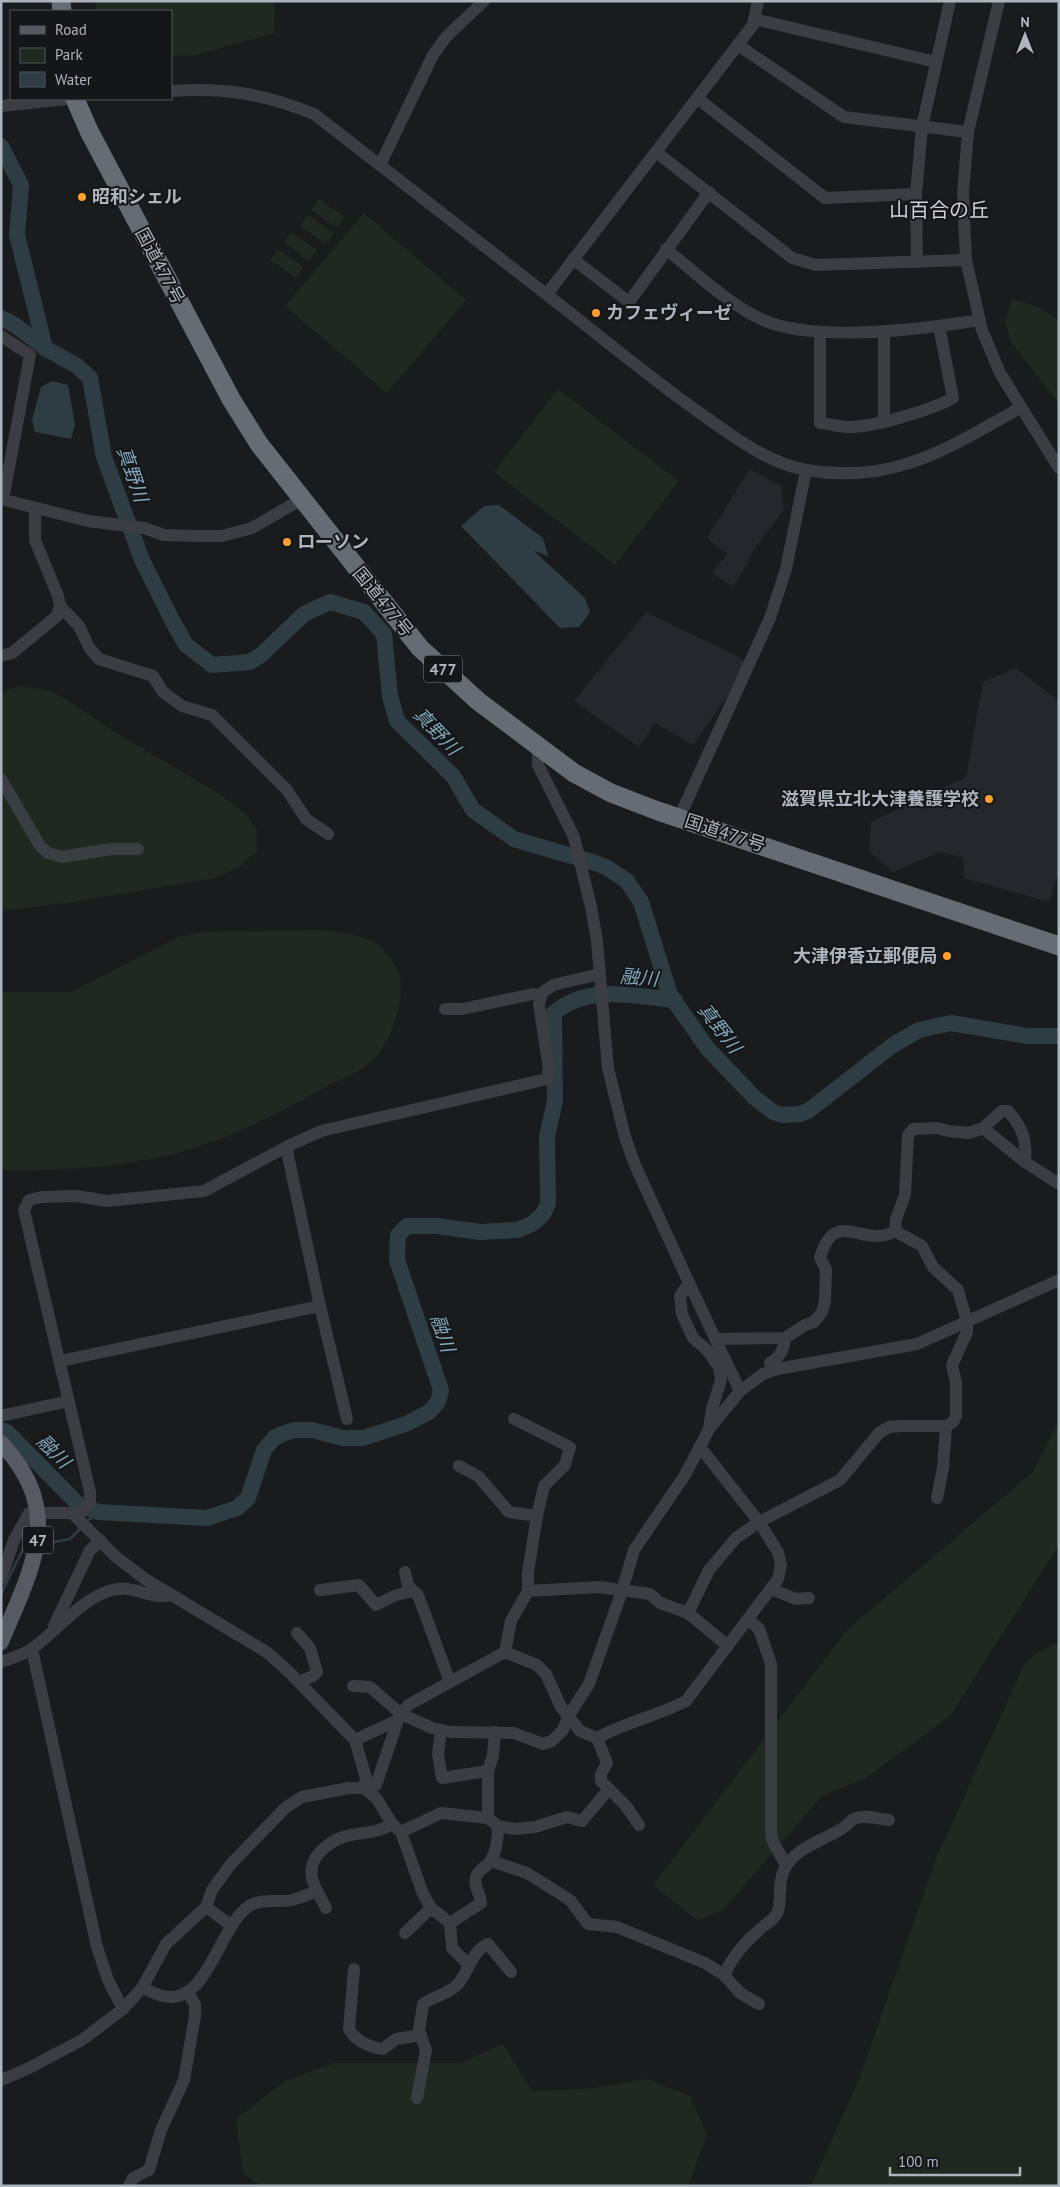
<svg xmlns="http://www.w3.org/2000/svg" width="1060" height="2187" viewBox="0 0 1060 2187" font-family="'PT Sans','Noto Sans JP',sans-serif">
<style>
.built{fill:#26272a}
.green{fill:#1f2920}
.water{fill:#2e3d43}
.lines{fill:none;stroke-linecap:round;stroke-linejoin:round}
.stream{stroke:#2e3d43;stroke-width:2.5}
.river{stroke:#2e3d43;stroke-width:16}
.minor{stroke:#3b3d43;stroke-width:12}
.major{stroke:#575a62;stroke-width:16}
.highway{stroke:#666c74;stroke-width:19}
.poi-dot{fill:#ff9f30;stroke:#151618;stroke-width:2}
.labels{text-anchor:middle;stroke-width:4;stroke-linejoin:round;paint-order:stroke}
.shield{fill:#151618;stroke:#7f858c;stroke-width:1}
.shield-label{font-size:16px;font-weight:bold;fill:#acb4be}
.poi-label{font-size:18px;font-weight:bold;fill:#acb4be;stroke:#151618;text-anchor:start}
.street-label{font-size:18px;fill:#acb4be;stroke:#151618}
.water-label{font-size:19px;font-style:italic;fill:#80a7bb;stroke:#151618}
.quarter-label{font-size:20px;fill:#cdd2d9;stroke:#151618}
</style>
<rect width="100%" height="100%" fill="#1a1b1d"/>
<!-- built -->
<g class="built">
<polygon points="750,469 781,486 784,510 754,549 747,565 732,587 712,573 727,554 707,538"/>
<polygon points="646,612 751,663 693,745 655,723 639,747 574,701"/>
<polygon points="1016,668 1059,701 1059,871 1049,902 964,878 963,858 940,852 893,872 869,851 871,822 966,777 983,682"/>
</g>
<!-- green -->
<g class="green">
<polygon points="95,1 275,1 274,33 196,55 171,56 171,11 97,11"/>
<polygon points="319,199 345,217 337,228 311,210"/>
<polygon points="364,213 466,300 387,393 285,306"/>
<polygon points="308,215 334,233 326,244 300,226"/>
<polygon points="291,232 317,250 309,261 284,242"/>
<polygon points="278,249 303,267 296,278 270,260"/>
<polygon points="1012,299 1036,306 1059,320 1059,404 1011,342 1005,322"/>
<polygon points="558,389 679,481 615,565 494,472"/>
<polygon points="21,686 48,690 63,697 113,731 221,795 247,815 257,831 257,851 239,867 215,878 67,903 1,911 1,696 6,690"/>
<path d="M320 930C356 934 385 936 399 975 407 997 390 1045 372 1061 361 1072 342 1078 329 1085 274 1116 218 1146 156 1158 105 1168 53 1171 1 1170V992H71L179 937 203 932Z"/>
<polygon points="1059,1421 1059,1545 950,1716 866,1778 822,1796 722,1911 697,1920 653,1885 847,1630 1033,1472"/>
<polygon points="1059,1642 1059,2186 811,2186 860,2077 935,1861 1024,1665 1035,1654"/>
<polygon points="503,2044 532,2091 588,2089 647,2079 690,2096 707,2134 688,2186 261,2186 243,2173 236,2119 286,2080 335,2063 461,2063"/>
</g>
<!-- water -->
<g class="water">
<polygon points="52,381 68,385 75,425 71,439 35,432 32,420 41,387"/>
<polygon points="499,505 543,538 548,556 534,551 585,598 590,612 579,627 560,628 461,526 484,506"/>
</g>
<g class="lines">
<!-- stream -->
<g class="stream">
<polyline points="87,1521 98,1512"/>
<polyline points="43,1544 70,1539 82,1527"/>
<polyline points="1,1594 24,1547 30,1546"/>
</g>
<!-- river -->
<g class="river">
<polyline points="1,146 21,185 17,235 45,348"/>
<polyline points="1,318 15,325 45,348 77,366 90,378 104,457 142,560 173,622 186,645 212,665 250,662 261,655 304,614 330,602 364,612 384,634 390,696 397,721 453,776 473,810 514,839 592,862 606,867 627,881 641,902 670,995 708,1049 755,1098 773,1112 782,1115 800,1114 808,1111 893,1045 919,1030 951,1023 1027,1036 1059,1036"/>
<path d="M1 1430 7 1432 78 1504 98 1512 207 1518 237 1508 248 1498 264 1450 274 1438 282 1434 294 1430H312L343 1438H363L406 1424 429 1412 438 1402 441 1390 397 1260 398 1235 407 1226H437L480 1232 517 1230 532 1224 543 1214 548 1204 547 1136 555 1101 554 1013C588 984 634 996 675 1000"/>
</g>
<!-- minor -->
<g class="minor">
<polyline points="999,1 968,132 963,193 966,260 982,330 1000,373 1059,468"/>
<polyline points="754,19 936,62"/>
<polyline points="738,45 844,117 968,132"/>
<path d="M171 91C224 87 265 94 314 114 397 179 481 243 564 308 611 345 658 384 707 418 737 439 770 464 807 470 894 485 948 448 1020 408"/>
<polyline points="697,98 825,198 916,194"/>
<polyline points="1,106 67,99"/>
<polyline points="656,152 792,258 816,265 966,260"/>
<polyline points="380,165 433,55 446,37 484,1"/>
<path d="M666 249C696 273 727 303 761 319 813 344 923 329 980 320"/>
<polyline points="573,259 629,302 709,192"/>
<polyline points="917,262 916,194 922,127 950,1"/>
<polyline points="547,294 753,25 758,1"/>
<polyline points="884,331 884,421"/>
<path d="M820 332V423C829 424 838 426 847 427 872 428 931 410 953 398L939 326"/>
<polyline points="1,336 30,355 3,500"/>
<polyline points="1,499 88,521 144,528 164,535 198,536 222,536 252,528 302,499"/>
<polyline points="60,606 79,626 90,649 99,659 153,676 163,692 182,706 212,715 287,790 306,819 328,834"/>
<polyline points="1,656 12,653 57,616 60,606 58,596 35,540 35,508"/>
<polyline points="538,748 538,765 574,837 591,907 597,941 608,1068 625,1137 635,1165 689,1283 740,1391"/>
<polyline points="1,779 40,846 48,853 62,857 111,849 138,849"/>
<polyline points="679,818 770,618 786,569 806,470"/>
<polyline points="445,1009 462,1009 533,994 541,996"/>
<polyline points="983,1128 1025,1162 1059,1184"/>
<polyline points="288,1146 288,1156 320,1306 347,1419"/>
<polyline points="689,1283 680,1296 682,1314 693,1338 707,1350 719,1367 721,1380 712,1409 709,1429"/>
<path d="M715 1339 785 1338 805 1325 814 1322 822 1312 825 1301 826 1269 820 1258C835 1205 864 1250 895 1231L896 1219 905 1195 908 1135 913 1129 937 1128 948 1131 969 1133 983 1128 1002 1111H1008C1023 1128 1027 1140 1025 1162"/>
<polyline points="60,1361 320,1306"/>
<path d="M770 1363C781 1356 783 1351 785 1338"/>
<polyline points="1,1416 69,1401"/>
<polyline points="459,1466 478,1476 509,1512 537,1516 544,1486 565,1465 570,1447 514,1419"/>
<polyline points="937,1498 943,1468 946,1426"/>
<polyline points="76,1517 90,1502 90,1492 24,1210 29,1200 42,1197 77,1196 107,1201 204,1191 288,1146 321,1131 547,1079 549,1069 539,1004 542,993 553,985 600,974"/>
<polyline points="405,1572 408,1586 418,1595 450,1682"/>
<polyline points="1,1579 14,1540 29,1513 72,1513 115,1556 145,1579 268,1653 289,1672 355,1740 366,1778 364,1788 349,1788 302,1797 285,1808 231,1864 212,1890 206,1907 166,1944 142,1988 123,2009 82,2040 27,2069 1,2080"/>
<polyline points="771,1589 796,1599 809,1598"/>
<polyline points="320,1590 359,1585 376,1605 396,1595 413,1591"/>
<polyline points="528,1591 599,1587 650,1594 660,1603 688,1613 728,1646"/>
<polyline points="688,1613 709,1570 736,1538 759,1522 840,1480 879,1433 889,1427 901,1426 946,1426 953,1422 956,1416 956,1383 952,1365 967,1332 967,1322 958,1290 933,1267 922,1246 895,1231"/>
<polyline points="748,1619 759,1629 771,1664 771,1827 772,1840 786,1865"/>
<polyline points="54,1626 90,1550 101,1541"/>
<polyline points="297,1633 310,1648 317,1672 313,1676 299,1682"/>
<polyline points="32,1649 97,1947 108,1980 123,2009"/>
<path d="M505 1652 537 1665 546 1674 561 1707 580 1731 597 1738C626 1722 657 1716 686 1701L778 1579 781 1565 778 1552 759 1522 700 1447"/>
<path d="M1 1662C11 1658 24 1655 33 1648 58 1630 76 1604 106 1592 132 1581 148 1601 172 1595"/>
<polyline points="353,1686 370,1687 401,1714 432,1728 451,1732 514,1733 543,1744 552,1741 563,1730 569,1715 589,1684 622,1591 634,1550 685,1475 709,1429 740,1391 763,1374 777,1369 917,1344 1059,1280"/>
<polyline points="441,1730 438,1754 442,1778 488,1771"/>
<polyline points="597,1738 607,1763 601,1774 601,1781 626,1806 639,1825"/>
<polyline points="355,1740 398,1720"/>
<polyline points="364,1788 376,1785 398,1720 408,1705 505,1652 511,1621 528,1591 528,1572 537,1516"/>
<polyline points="364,1788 377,1799 392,1824 401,1832 423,1894 431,1908 450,1923"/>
<polyline points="488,1818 488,1771 493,1756 495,1732"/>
<polyline points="401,1832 441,1813 488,1818 498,1826 514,1829 535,1827 567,1817 582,1821 609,1789"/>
<polyline points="491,1861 527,1873 570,1900 588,1924 617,1927 705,1963 724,1975 740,1993 759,2004"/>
<polyline points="206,1907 232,1926"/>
<path d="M326 1908C316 1888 302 1872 320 1852 327 1845 334 1840 343 1837 360 1832 377 1834 392 1824"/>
<polyline points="405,1933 431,1908"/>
<path d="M468 1964 452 1948 450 1923 481 1903C481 1894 473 1887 476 1877 478 1869 488 1867 491 1860 497 1850 498 1837 498 1826"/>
<path d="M354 1969 349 2029C354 2040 371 2048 383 2049L396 2039 421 2035"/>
<path d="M724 1975C732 1957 744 1943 759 1930 765 1924 775 1920 778 1911 782 1899 777 1886 784 1870 795 1847 823 1841 843 1828 847 1826 850 1820 854 1819 864 1814 879 1819 889 1820"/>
<path d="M142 1988C149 1990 156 1995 163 1996 209 2007 219 1922 251 1905 264 1898 278 1903 292 1900 300 1898 309 1894 317 1891"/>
<path d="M417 2098 426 2050 419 2031 423 2004C434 1996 449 1994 458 1984 469 1971 471 1952 488 1944L511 1972"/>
<polyline points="129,2186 133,2178 149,2170 161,2130 184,2080 195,2016 195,2004 187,1992"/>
</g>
<!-- major -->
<path class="major" d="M1 1443C66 1512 32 1567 1 1642"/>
<!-- highway -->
<g class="highway">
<polyline points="61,1 62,11"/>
<polyline points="75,99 89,131 231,399 259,444 420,648 478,701 574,773 611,793 658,811 1059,946"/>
</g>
</g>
<!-- markers -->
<g class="poi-dot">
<circle cx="82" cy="197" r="5"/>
<circle cx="596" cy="313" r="5"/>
<circle cx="287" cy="542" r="5"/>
<circle cx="989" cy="799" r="5"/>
<circle cx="947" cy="956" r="5"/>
</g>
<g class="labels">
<!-- shield labels -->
<g class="shield">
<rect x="424" y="655.5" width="38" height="27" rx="4"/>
<rect x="23" y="1526.5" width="30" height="27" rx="4"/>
</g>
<g class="shield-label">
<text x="443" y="675">477</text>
<text x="38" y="1546">47</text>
</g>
<!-- poi labels -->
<g class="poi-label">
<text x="92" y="203">昭和シェル</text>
<text x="606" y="319">カフェヴィーゼ</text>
<text x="297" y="548">ローソン</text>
<text x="979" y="805" text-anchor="end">滋賀県立北大津養護学校</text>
<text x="937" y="962" text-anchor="end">大津伊香立郵便局</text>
</g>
<!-- street labels -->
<g class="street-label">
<text transform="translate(160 266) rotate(62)" y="6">国道477号</text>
<text transform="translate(383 602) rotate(51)" y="6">国道477号</text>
<text transform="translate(725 833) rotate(18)" y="6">国道477号</text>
</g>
<!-- water labels -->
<g class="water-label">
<text transform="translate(133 474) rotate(71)" y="7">真野川</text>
<text transform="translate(437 731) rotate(46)" y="7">真野川</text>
<text transform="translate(639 977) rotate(5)" y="7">融川</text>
<text transform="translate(720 1028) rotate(52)" y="7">真野川</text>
<text transform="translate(443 1333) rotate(71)" y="7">融川</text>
<text transform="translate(54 1451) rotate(45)" y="7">融川</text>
</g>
<!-- quarter labels -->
<g class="quarter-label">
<text x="939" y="217">山百合の丘</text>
</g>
</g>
<!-- border -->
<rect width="1060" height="2187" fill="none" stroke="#acb4be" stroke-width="5"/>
<!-- legend -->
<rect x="10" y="10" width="162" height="90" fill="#151618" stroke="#51555a"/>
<rect x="20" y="26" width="25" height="8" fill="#575a62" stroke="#51555a"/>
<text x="55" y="35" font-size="15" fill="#acb4be">Road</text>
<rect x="20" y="48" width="25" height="15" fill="#1f2920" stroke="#51555a"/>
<text x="55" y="60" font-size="15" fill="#acb4be">Park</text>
<rect x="20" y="72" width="25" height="15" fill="#2e3d43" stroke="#51555a"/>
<text x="55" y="85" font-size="15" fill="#acb4be">Water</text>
<!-- north arrow -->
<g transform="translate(1025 35)" stroke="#151618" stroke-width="4" paint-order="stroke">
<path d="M0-4L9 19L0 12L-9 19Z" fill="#acb4be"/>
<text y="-8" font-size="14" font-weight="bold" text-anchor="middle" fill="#acb4be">N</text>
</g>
<!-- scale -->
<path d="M890 2167v8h130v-8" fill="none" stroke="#acb4be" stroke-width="2.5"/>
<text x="898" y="2167" font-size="15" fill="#acb4be" stroke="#151618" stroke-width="4" paint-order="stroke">100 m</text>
</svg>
